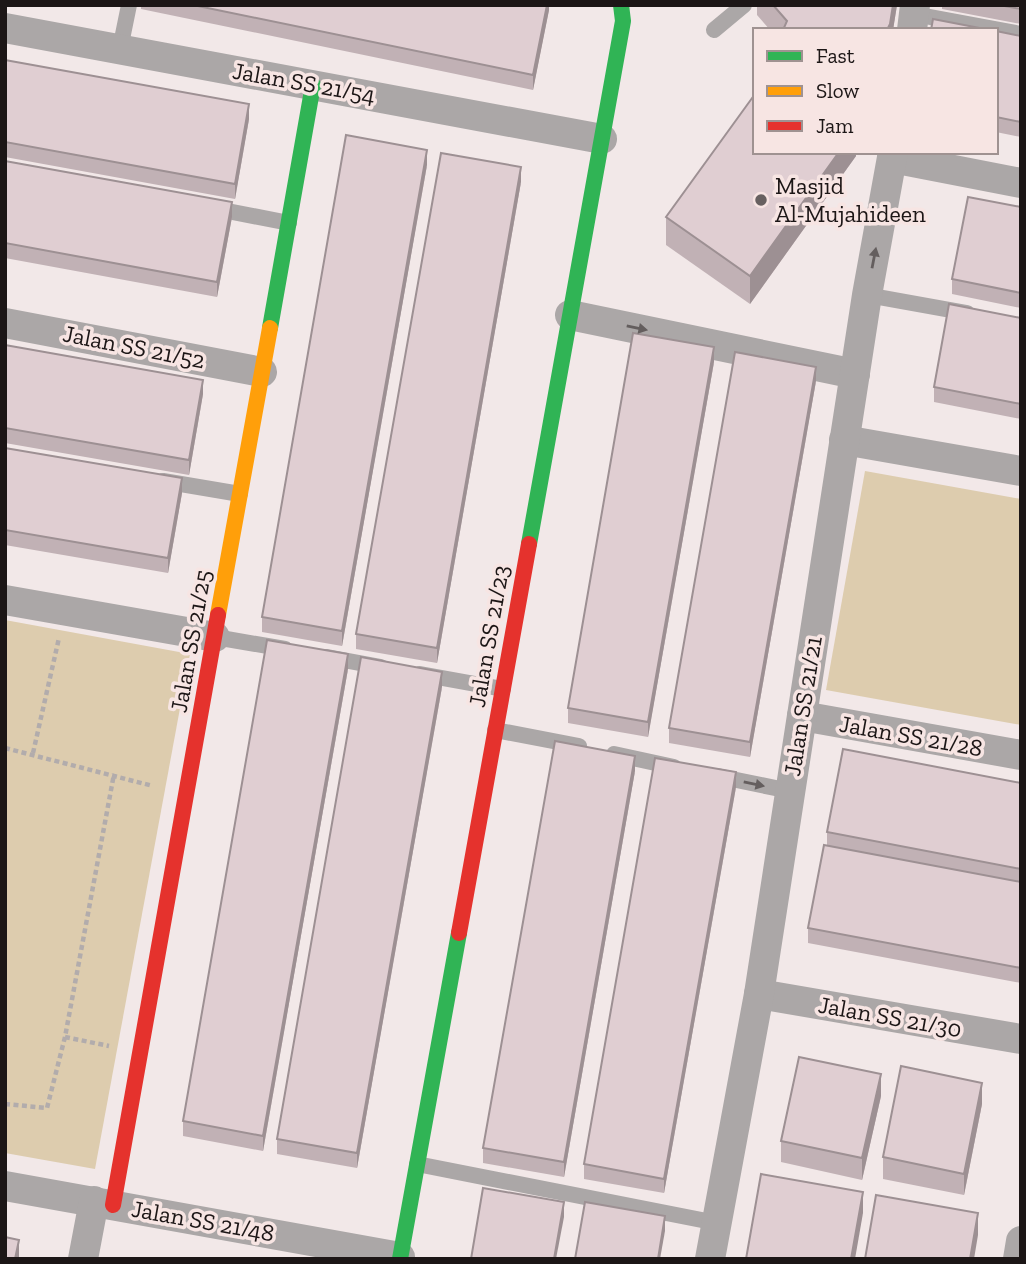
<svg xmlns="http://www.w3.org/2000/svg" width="1026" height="1264" viewBox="0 0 1026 1264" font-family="'Zilla Slab',serif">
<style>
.green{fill:#ddccae}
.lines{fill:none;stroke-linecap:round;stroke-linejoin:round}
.path{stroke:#b2acac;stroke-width:4.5;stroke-dasharray:5 3.5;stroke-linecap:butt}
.lane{stroke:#aba7a7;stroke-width:16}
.street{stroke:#aba7a7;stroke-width:30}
.fast{stroke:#30b455;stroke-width:16}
.slow{stroke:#ff9f0a;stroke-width:16}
.jam{stroke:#e5322d;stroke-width:16}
.wall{fill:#c1b1b5}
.shaded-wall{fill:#9d9093}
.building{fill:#e0ced2;stroke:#9d9093;stroke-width:2}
.oneway{fill:#645e5e}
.poi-dot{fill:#676060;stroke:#f7e5e3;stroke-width:2.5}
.labels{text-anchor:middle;stroke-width:7;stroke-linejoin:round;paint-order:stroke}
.street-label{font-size:24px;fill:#1c1616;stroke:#f7e5e3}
.poi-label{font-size:24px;fill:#1c1616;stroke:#f7e5e3;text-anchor:start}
</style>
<rect width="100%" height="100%" fill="#f2e8e8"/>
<!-- green -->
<g class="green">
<polygon points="865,471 1021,499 1021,725 826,690"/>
<polygon points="5,620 190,654 95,1169 5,1153"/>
</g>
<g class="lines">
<!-- path -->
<g class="path">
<polyline points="5,748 153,786"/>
<polyline points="33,753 59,638"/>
<polyline points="65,1037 109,1046"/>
<polyline points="5,1104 47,1108 65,1037 114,774"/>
</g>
<!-- lane -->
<g class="lane">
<polyline points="914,14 1021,34"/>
<polyline points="714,30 744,5"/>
<polyline points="120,49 129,5"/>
<polyline points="212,208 289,223"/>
<polyline points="867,295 967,313"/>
<polyline points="163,481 240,494"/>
<polyline points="215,637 285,649"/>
<polyline points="327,657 381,667"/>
<polyline points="420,674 503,689"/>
<polyline points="495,730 579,746"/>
<polyline points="614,754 674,767"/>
<polyline points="717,776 790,791"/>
<polyline points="417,1164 717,1223"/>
</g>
<!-- street -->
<g class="street">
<polyline points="5,28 602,139"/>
<polyline points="912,30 915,5"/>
<polyline points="892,158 1021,183"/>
<polyline points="570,315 855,374"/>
<polyline points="5,323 262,372"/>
<polyline points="844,440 1021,471"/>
<polyline points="5,600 215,637"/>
<polyline points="802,716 1021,755"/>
<polyline points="759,994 1021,1039"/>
<polyline points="5,1186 400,1257"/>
<polyline points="83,1259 94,1201"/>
<polyline points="710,1259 759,994 867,295 893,152"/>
<polyline points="1018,1259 1021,1241"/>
</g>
<!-- fast -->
<g class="fast">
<polyline points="270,328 313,85"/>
<polyline points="529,544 623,21 621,5"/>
<polyline points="400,1259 459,933"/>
</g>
<!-- slow -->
<polyline class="slow" points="218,615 270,328"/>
<!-- jam -->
<g class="jam">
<polyline points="459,933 529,544"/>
<polyline points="113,1205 218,615"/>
</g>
</g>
<!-- wall -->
<g class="wall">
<polygon points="141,5 549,5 549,10 533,90 141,9"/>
<polygon points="757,5 897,5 893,30 770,30 757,15"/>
<polygon points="942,5 1021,5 1021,24 942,9"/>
<polygon points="996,31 1021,36 1021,137 996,132"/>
<polygon points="5,60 249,119 235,199 5,157"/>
<polygon points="856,152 856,156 750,304 666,245 666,217"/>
<polygon points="5,161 232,217 217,297 5,258"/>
<polygon points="427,165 342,646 262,632 262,617"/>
<polygon points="521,182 437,663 356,649 356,634"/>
<polygon points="1021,207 1021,308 952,294 952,279"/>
<polygon points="1021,318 1021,419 934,402 934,387"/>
<polygon points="5,345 203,394 189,475 5,443"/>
<polygon points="714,362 648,737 568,723 568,708"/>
<polygon points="816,381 750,757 669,743 669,728"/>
<polygon points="5,448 182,493 168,573 5,545"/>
<polygon points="348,669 263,1151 183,1136 183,1121"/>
<polygon points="442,687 357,1168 277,1154 277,1139"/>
<polygon points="635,771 564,1177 483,1163 483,1148"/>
<polygon points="1021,783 1021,983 808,943 808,928 827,845 827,832"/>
<polygon points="736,787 664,1193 584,1179 584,1164"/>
<polygon points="881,1096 862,1180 781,1162 781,1141"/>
<polygon points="982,1104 964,1195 883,1179 883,1157"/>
</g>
<!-- shaded-wall -->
<g class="shaded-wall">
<polygon points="547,5 549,5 549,10 533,90 533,75"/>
<polygon points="893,5 897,5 893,30 887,30"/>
<polygon points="249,104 249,119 235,199 235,184"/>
<polygon points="427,150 427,165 342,646 342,631"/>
<polygon points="839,152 856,152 856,156 750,304 750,276"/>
<polygon points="521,167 521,182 437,663 437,648"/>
<polygon points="232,202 232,217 217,297 217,282"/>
<polygon points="714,347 714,362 648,737 648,722"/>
<polygon points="816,367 816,381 750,757 750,742"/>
<polygon points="203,380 203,394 189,475 189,460"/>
<polygon points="182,478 182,493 168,573 168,558"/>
<polygon points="348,654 348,669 263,1151 263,1136"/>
<polygon points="442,672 442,687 357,1168 357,1153"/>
<polygon points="635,756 635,771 564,1177 564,1162"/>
<polygon points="736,772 736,787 664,1193 664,1179"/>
<polygon points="881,1074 881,1096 862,1180 862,1158"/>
<polygon points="982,1083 982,1104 964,1195 964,1174"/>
<polygon points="863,1192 863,1213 855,1259 851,1259"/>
<polygon points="564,1202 564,1217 556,1259 554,1259"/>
<polygon points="978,1213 978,1235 974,1259 970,1259"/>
<polygon points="665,1216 665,1231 660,1259 658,1259"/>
<polygon points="19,1240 19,1259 15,1259"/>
</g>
<!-- building -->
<g class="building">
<polygon points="193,5 547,5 533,75"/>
<polygon points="773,5 893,5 890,24 887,30 783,30 787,21"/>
<polygon points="999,5 1021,5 1021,9"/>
<polygon points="933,19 990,30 931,30"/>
<polygon points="996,31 1021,36 1021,122 996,117"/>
<polygon points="5,60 249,104 235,184 5,142"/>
<polygon points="755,94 755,152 839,152 750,276 666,217"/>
<polygon points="346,135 427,150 342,631 262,617"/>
<polygon points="441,153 521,167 437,648 356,634"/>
<polygon points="5,161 232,202 217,282 5,243"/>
<polygon points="968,197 1021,207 1021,293 952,279"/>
<polygon points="949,304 1021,318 1021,404 934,387"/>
<polygon points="633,333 714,347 648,722 568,708"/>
<polygon points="5,345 203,380 189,460 5,428"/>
<polygon points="735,352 816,367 750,742 669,728"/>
<polygon points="5,448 182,478 168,558 5,530"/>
<polygon points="267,640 348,654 263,1136 183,1121"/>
<polygon points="361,657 442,672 357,1153 277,1139"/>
<polygon points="555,741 635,756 564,1162 483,1148"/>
<polygon points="843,749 1021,783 1021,869 827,832"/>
<polygon points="655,758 736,772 664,1179 584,1164"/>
<polygon points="824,845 1021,882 1021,968 808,928"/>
<polygon points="799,1057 881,1074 862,1158 781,1141"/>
<polygon points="901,1066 982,1083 964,1174 883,1157"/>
<polygon points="761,1174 863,1192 851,1259 746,1259"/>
<polygon points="483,1188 564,1202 554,1259 471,1259"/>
<polygon points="876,1195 978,1213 970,1259 865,1259"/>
<polygon points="585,1202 665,1216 658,1259 575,1259"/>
<polygon points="5,1237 19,1240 15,1259 5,1259"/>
</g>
<!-- one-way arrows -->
<defs><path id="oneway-solid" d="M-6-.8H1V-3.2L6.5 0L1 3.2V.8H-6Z" transform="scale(1.75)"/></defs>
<g class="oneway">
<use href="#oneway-solid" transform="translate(874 258) rotate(-79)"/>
<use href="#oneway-solid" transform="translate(637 328) rotate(12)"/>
<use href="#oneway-solid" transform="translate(754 784) rotate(12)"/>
</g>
<!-- markers -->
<circle class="poi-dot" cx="761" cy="200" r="7"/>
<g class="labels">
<!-- street labels -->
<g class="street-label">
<text transform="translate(304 83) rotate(10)" y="8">Jalan SS 21/54</text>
<text transform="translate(134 347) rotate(11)" y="8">Jalan SS 21/52</text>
<text transform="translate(489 636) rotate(-80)" y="8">Jalan SS 21/23</text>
<text transform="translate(191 641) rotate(-80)" y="8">Jalan SS 21/25</text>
<text transform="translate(803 706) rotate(-81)" y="8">Jalan SS 21/21</text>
<text transform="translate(911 736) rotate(10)" y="8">Jalan SS 21/28</text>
<text transform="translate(890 1017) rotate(10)" y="8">Jalan SS 21/30</text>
<text transform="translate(203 1221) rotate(10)" y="8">Jalan SS 21/48</text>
</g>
<!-- poi labels -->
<g class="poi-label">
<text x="775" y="194">Masjid<tspan x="775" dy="28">Al-Mujahideen</tspan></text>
</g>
</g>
<!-- border -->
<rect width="1026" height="1264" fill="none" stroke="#1c1616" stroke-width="14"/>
<!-- legend -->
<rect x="753" y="28" width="245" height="126" fill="#f7e5e3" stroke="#9f9291" stroke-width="2"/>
<rect x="767" y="51" width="35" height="10" fill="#30b455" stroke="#9f9291" stroke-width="2"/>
<text x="816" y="63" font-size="21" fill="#1c1616">Fast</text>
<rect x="767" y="86" width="35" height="10" fill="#ff9f0a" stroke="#9f9291" stroke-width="2"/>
<text x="816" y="98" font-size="21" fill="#1c1616">Slow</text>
<rect x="767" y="121" width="35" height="10" fill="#e5322d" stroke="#9f9291" stroke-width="2"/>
<text x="816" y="133" font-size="21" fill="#1c1616">Jam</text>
</svg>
